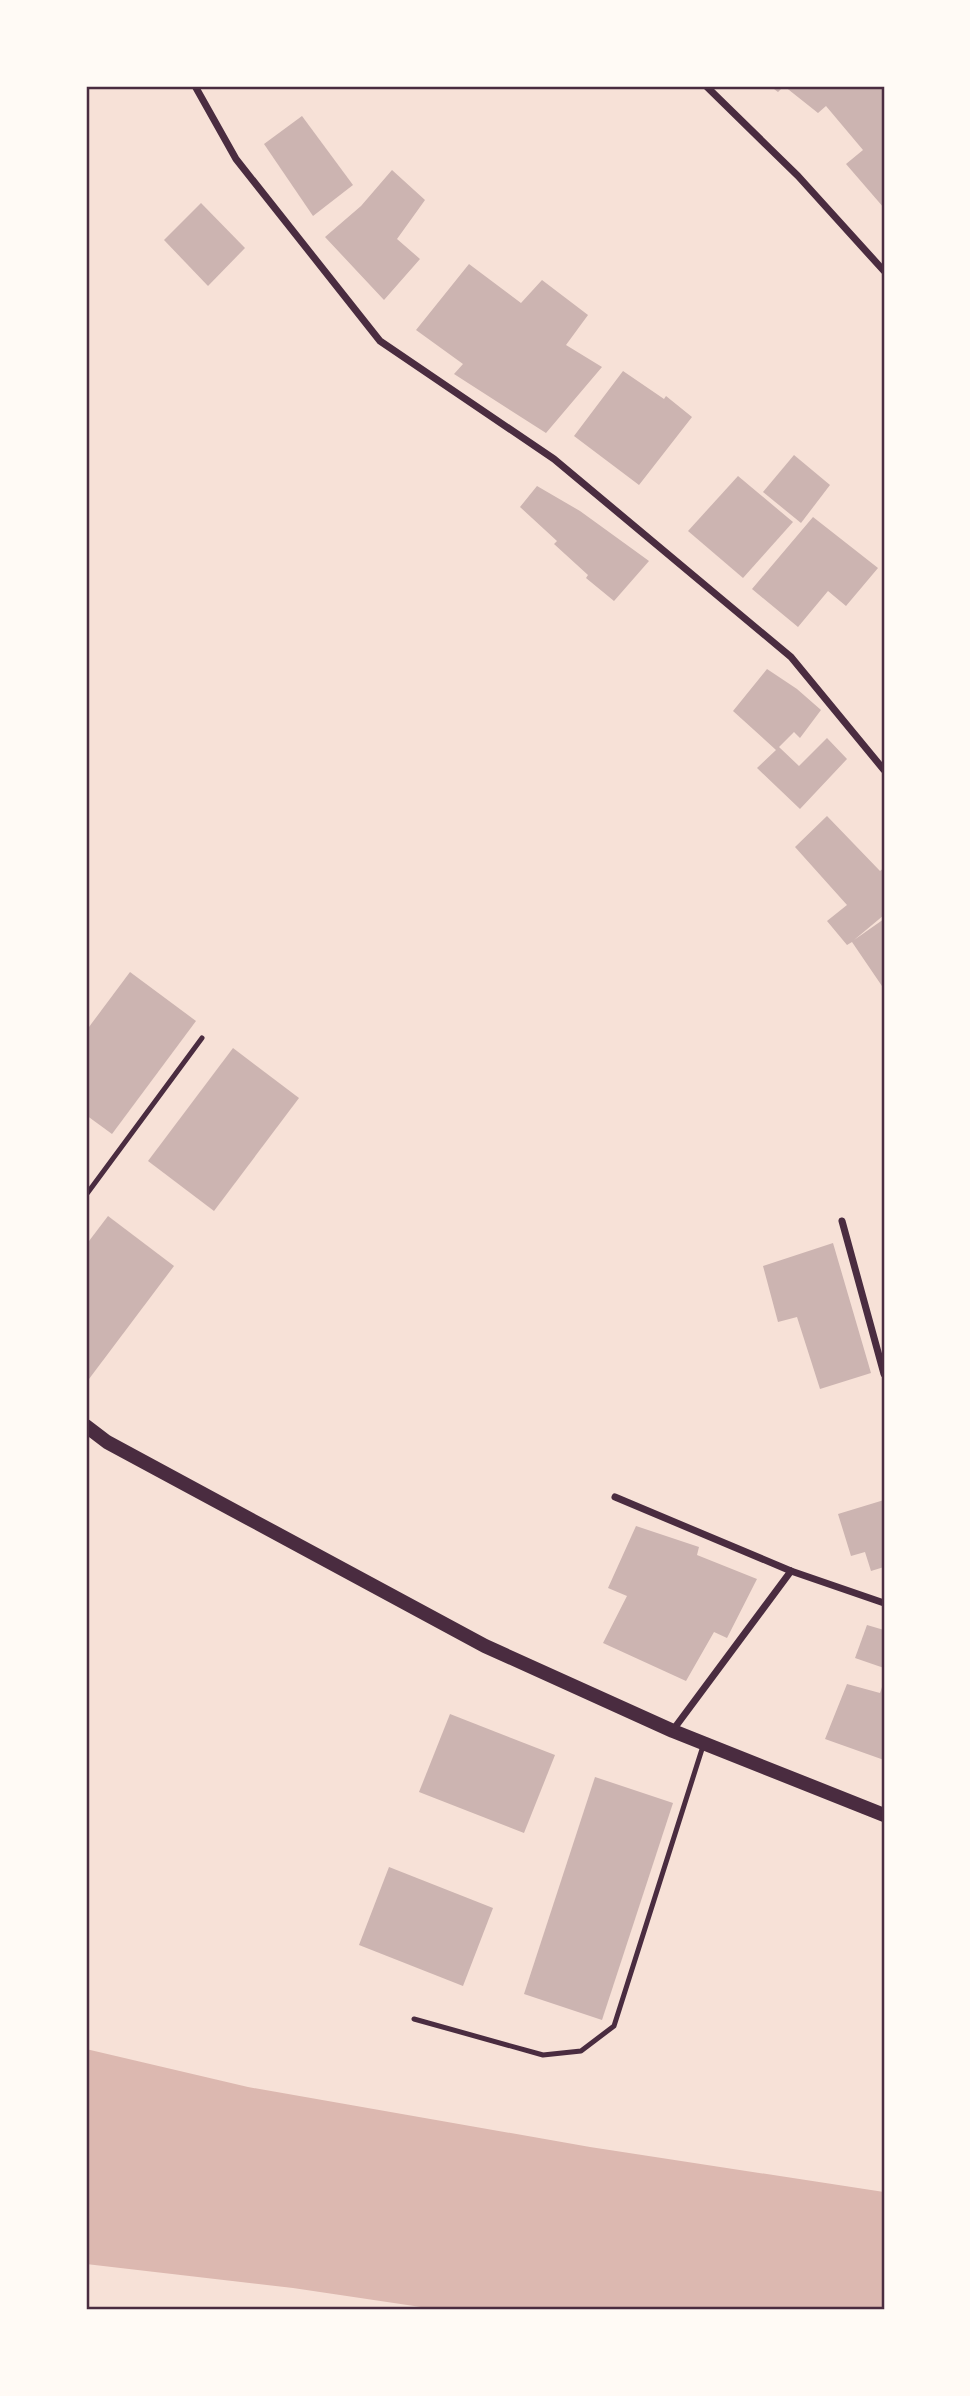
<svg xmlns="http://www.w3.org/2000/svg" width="970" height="2396" viewBox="0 0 970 2396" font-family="'Space Grotesk',sans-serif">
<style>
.water{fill:#dcb8b0}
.building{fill:#ccb4b1}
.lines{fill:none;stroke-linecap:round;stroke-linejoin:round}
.service{stroke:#4a2c40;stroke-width:5}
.minor{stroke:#4a2c40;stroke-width:7}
.secondary{stroke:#4a2c40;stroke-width:14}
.neatline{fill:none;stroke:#4a2c40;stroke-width:2.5}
</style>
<rect width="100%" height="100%" fill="#f7e1d7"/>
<!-- water -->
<polygon class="water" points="86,2049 248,2087 590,2147 884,2192 884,2310 441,2310 293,2288 86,2264"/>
<!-- building -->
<g class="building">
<polygon points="770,86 884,86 884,208 846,164 863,150 826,106 818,113 784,86 778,92"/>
<polygon points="302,116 353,185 313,216 264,144"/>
<polygon points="392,170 425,200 397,239 420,259 384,300 325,237 361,206"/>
<polygon points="201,203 245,248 208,286 164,240"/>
<polygon points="469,264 521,303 542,280 588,315 566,345 602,367 546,433 454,374 463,364 416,330"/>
<polygon points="623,371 664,399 666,396 692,417 639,485 574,436"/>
<polygon points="794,455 830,485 801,523 763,492"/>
<polygon points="738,476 793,522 743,578 688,531"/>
<polygon points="537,486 580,511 649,561 614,601 586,578 588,575 554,544 557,541 520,507"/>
<polygon points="813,517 878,568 846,606 828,591 798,627 752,589"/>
<polygon points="767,669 797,689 821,710 800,738 794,732 779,747 799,766 827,738 847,759 800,809 757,768 776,750 733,711"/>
<polygon points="827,816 880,871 884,868 884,915 854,940 884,919 884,989 852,942 847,945 827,921 847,905 795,847"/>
<polygon points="130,972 196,1021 112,1134 86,1115 86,1031"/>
<polygon points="233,1048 299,1098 214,1211 148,1161"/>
<polygon points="108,1216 174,1266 89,1379 86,1376 86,1245"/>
<polygon points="833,1243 871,1373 820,1389 797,1317 778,1322 763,1266"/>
<polygon points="884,1500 884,1567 871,1571 865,1552 851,1556 838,1514"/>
<polygon points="636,1526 699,1547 697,1555 757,1579 727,1638 714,1632 686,1681 603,1643 627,1596 608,1588"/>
<polygon points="867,1625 884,1630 884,1668 855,1658"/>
<polygon points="884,1681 884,1760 825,1739 847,1684 880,1693"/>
<polygon points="450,1714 555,1755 524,1833 419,1792"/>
<polygon points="595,1777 673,1803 602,2020 524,1994"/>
<polygon points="389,1867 493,1908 463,1986 359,1945"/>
</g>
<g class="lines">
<!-- service -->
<g class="service">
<polyline points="86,1195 202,1038"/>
<polyline points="414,2019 543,2055 581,2051 614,2026 703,1746"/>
</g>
<!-- minor -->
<g class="minor">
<polyline points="195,86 236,159 380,341 554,459 791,657 884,770"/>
<polyline points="706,86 798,176 884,271"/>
<polyline points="842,1221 884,1374"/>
<polyline points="615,1497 791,1571 884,1603"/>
<polyline points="673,1730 791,1571"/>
</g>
<!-- secondary -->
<polyline class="secondary" points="86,1426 107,1442 485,1646 673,1731 884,1815"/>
</g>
<!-- border -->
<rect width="970" height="2396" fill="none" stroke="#fffaf5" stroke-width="175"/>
<rect x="88" y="88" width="795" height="2220" class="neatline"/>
</svg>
